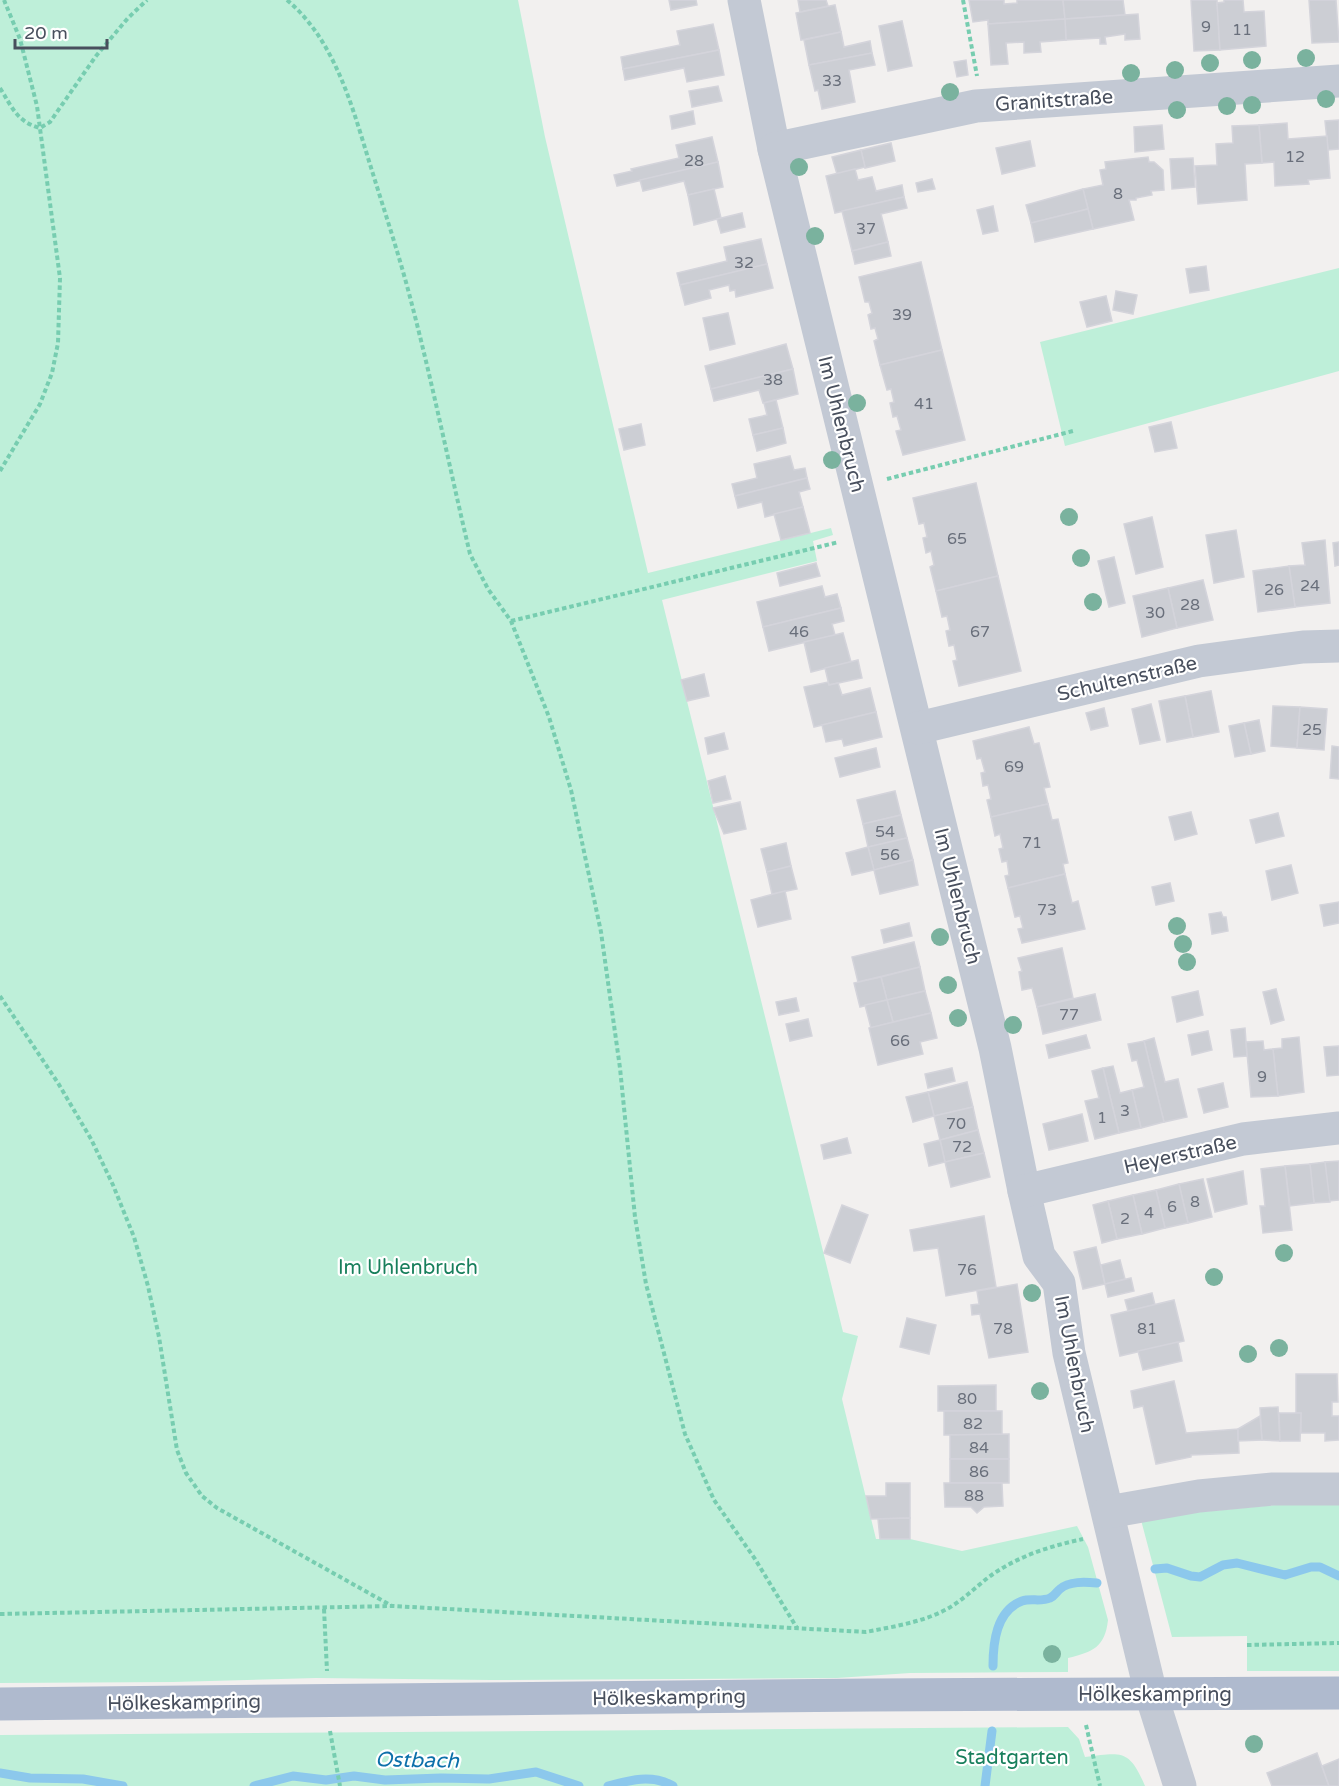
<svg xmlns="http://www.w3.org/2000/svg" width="1339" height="1786" viewBox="0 0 1339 1786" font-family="'Varela Round',sans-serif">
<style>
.green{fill:#beefd9}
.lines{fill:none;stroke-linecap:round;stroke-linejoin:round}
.stream{stroke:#8cc8ec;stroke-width:9}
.building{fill:#ccced4;stroke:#d4d4db;stroke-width:1.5}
.path{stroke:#77cdb0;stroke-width:4;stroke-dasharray:4.5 3;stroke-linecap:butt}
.minor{stroke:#c3c9d4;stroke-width:33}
.major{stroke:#afbace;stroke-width:33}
.tree{fill:#7ab29e}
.labels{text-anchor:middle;stroke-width:4.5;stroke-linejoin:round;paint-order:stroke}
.number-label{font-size:16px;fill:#696f7b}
.street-label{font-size:20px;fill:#484f5d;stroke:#fff}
.park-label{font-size:20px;fill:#187f5c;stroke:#fff}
.water-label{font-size:21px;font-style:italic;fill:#0d70aa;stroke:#fff}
</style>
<rect width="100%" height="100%" fill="#f2f0ef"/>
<!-- green -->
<g class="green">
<path d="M0 0H518L545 137 648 573 831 528 833 535 813 541 817 561 662 600 843 1332 858 1336 842 1399 876 1539H910L962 1551 1077 1526 1088 1547 1108 1620C1105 1647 1093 1652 1068 1658V1672L910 1673 837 1678 491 1680 316 1678 173 1682 0 1683Z"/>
<polygon points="1339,268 1339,371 1065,446 1040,342"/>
<polygon points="1339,1499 1339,1671 1247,1671 1247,1636 1172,1637 1141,1520 1148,1517"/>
<path d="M1068 1727 1079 1739 1085 1757C1121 1753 1129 1748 1145 1786H0V1735Z"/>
</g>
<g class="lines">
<!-- stream -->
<g class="stream">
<polyline points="1155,1569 1167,1568 1191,1576 1200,1577 1223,1565 1237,1563 1285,1575 1311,1567 1320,1567 1339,1576"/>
<path d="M993 1666C993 1643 996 1611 1022 1601 1031 1598 1041 1602 1050 1598 1055 1596 1056 1592 1060 1589 1069 1581 1085 1582 1097 1583"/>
<polyline points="0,1773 30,1778 83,1779 123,1786"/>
<polyline points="254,1786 293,1776 326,1780 354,1776 385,1780 441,1778 489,1779 536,1772 579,1786"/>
<path d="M608 1786C630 1780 652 1774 673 1786"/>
<polyline points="985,1786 992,1731"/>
</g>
</g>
<!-- building -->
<g class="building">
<polygon points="669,0 696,0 697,5 671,10"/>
<polygon points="798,0 826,0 828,6 800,12"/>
<polygon points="969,0 1004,0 1004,4 1017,3 1017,0 1063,0 1065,19 988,24 988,20 973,22"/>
<polygon points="1063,0 1123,0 1125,15 1065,19"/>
<polygon points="1191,0 1217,0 1220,50 1194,51"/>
<polygon points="1224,0 1243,0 1244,12 1264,11 1266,46 1220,50 1217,3 1224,2"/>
<polygon points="1309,0 1336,0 1339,42 1312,43"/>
<polygon points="835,5 841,32 801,40 796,13"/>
<polygon points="1138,14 1140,39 1125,40 1125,34 1105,37 1106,44 1100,44 1100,38 1066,40 1065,19"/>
<polygon points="1065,19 1066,40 1040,42 1041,52 1024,53 1024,42 1006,43 1008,64 991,65 988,24"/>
<polygon points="902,21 912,66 888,71 879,26"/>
<polygon points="713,24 719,50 623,69 621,57 680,45 677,31"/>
<polygon points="841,32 844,47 870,41 872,53 809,65 804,40"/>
<polygon points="719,50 724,75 687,82 684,68 625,80 623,69"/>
<polygon points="872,53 875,65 849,70 855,102 822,109 818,90 815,91 809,65"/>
<polygon points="966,60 968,75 957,77 954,62"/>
<polygon points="718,86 722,101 692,107 689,91"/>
<polygon points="693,111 695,124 672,129 670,116"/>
<polygon points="1339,120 1339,149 1328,150 1325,121"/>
<polygon points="1287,123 1288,139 1327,136 1330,178 1308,180 1309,184 1275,186 1274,162 1262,163 1259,125"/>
<polygon points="1162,125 1164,149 1135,152 1134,127"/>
<polygon points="1259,125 1262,163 1245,164 1247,200 1198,204 1195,166 1217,165 1216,144 1233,143 1232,126"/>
<polygon points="712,137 718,162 617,186 614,175 632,171 631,169 679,158 676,145"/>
<polygon points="1030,141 1035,166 1002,174 996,148"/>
<polygon points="891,143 895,161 865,168 861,150"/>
<polygon points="861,150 865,167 837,174 832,157"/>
<polygon points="1148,157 1149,162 1154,162 1163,170 1164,190 1151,191 1152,195 1136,198 1136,200 1129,200 1134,220 1093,229 1083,189 1103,185 1100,170 1106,169 1105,162"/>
<polygon points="1193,158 1195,187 1172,189 1170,159"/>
<polygon points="718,162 723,187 688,195 684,181 643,191 640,180"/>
<polygon points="855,169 858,180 872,177 876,191 902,185 904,197 835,213 826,176"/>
<polygon points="932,179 935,189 918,192 916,183"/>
<polygon points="714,189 721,218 694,225 688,195"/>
<polygon points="1083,189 1088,209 1031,223 1026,205"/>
<polygon points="904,197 907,208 881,214 888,242 852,251 842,211"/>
<polygon points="993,206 998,231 983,234 977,210"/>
<polygon points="1088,209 1093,229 1035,242 1031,223"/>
<polygon points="742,213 745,227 721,233 717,219"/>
<polygon points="761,239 767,264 680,285 677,273 727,261 724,247"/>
<polygon points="888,242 891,256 855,264 852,251"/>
<polygon points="921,262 942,350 880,365 874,341 878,339 875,328 871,329 868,315 872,313 869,302 865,302 859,277"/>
<polygon points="767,264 773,288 736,297 735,290 730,291 729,285 709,290 711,298 685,305 680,285"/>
<polygon points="1206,266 1209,290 1190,293 1186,269"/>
<polygon points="1116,291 1137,295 1133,314 1113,310"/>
<polygon points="1106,296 1112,321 1087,327 1080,302"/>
<polygon points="728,313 735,344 710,350 703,318"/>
<polygon points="786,344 793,369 711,389 705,366"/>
<polygon points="942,350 965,440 903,455 896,431 901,430 897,416 893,417 890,403 894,402 891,389 887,390 880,365"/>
<polygon points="793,369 798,394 763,403 759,390 714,401 711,389"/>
<polygon points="776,400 783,428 753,435 749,419 767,415 764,403"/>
<polygon points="1171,422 1177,448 1155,452 1149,427"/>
<polygon points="641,424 645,445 624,450 619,429"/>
<polygon points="783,428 786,443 757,451 753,435"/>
<polygon points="790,456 794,470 805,468 807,478 735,496 732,484 757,478 754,464"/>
<polygon points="807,478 810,489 799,492 803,507 765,517 762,502 738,508 735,496"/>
<polygon points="976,483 998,576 936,591 930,567 934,565 931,551 926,553 923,538 927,537 924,523 919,524 913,498"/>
<polygon points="803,507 810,533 781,540 774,514"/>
<polygon points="1152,517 1163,567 1136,574 1124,524"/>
<polygon points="1236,530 1244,577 1214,583 1206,535"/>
<polygon points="1325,540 1330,603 1295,607 1289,566 1305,565 1302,543"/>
<polygon points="1339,542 1339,565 1335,566 1333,543"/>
<polygon points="1114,557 1125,603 1109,607 1098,561"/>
<polygon points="816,563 820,576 780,586 777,573"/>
<polygon points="1289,566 1295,607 1258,612 1253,571"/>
<polygon points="998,576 1021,671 959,686 953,661 957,660 954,645 949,646 946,631 950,630 947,616 942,617 936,591"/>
<polygon points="1203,580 1213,620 1177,628 1168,588"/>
<polygon points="822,586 825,597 837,594 841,608 763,627 757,602"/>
<polygon points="1168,588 1177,628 1142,637 1133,596"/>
<polygon points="841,608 844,621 832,624 835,635 769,651 763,627"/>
<polygon points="843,633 851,662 811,672 804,642"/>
<polygon points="858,660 862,678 829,685 825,668"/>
<polygon points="704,674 709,696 687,701 681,680"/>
<polygon points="828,682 829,685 838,683 842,695 870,688 876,712 814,727 804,687"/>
<polygon points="1211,691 1219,732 1193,737 1185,696"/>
<polygon points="1185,696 1193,737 1167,742 1159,701"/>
<polygon points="1151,704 1160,740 1140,744 1132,709"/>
<polygon points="1273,706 1300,707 1297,748 1271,746"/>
<polygon points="1300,707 1327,709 1324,750 1297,748"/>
<polygon points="1104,708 1108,726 1091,730 1086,713"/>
<polygon points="876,712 882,737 844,746 842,739 826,742 822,725"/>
<polygon points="1259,720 1265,751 1251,754 1244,723"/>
<polygon points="1244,723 1251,754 1235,757 1229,726"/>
<polygon points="1029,727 1034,744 1039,743 1050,787 1044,788 1048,804 991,817 987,800 991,799 988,785 983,786 981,773 985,772 981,758 977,759 973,741"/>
<polygon points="724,733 728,749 708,754 705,738"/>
<polygon points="1332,746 1339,747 1339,779 1330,778"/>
<polygon points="876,748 880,767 840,777 835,758"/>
<polygon points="725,776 731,799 713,803 708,781"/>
<polygon points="895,791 901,815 863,824 857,800"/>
<polygon points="740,802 746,829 724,834 713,808"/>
<polygon points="1048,804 1052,820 1058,819 1068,863 1063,864 1065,874 1008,888 1005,876 1009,875 1007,861 1002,862 999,849 1003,848 1000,834 995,836 991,817"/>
<polygon points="1191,812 1197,834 1175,840 1169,817"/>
<polygon points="1278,813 1284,836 1256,843 1250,820"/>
<polygon points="901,815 907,838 868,847 863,824"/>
<polygon points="907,838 913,860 874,870 868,847"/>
<polygon points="786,843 791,866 767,872 761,849"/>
<polygon points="868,847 874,870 852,875 846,853"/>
<polygon points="913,860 918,885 880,894 874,870"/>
<polygon points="1291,865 1298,893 1272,900 1266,871"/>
<polygon points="791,866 797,889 772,894 767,872"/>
<polygon points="1065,874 1072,903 1078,901 1085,929 1022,943 1018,929 1023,928 1020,916 1015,917 1008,888"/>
<polygon points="1170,883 1174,901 1156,905 1152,887"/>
<polygon points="785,891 791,919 758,927 751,900"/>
<polygon points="1339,902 1339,923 1324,926 1320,905"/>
<polygon points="1221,912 1223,917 1226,917 1228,931 1212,934 1209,914"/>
<polygon points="909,923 912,936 884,943 881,930"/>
<polygon points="914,942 920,967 858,982 852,957"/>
<polygon points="1062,948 1073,998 1037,1007 1032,988 1022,990 1019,972 1022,971 1018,958"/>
<polygon points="920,967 925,991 887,1000 881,977"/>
<polygon points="881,977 887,1000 860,1007 854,983"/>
<polygon points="1276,989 1284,1020 1271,1024 1263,992"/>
<polygon points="925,991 931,1013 893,1022 887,1000"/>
<polygon points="1198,991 1203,1015 1177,1022 1172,997"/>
<polygon points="1095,994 1101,1020 1043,1034 1037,1007"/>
<polygon points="796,998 799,1011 779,1015 776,1002"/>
<polygon points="887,1000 893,1022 871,1028 865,1005"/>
<polygon points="931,1013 937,1038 920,1042 923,1054 878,1065 869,1028"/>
<polygon points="808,1019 812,1036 790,1041 786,1024"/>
<polygon points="1245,1028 1247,1056 1234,1057 1231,1030"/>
<polygon points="1208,1031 1212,1050 1192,1055 1188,1035"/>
<polygon points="1086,1035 1090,1048 1049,1058 1046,1045"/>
<polygon points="1299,1037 1304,1092 1278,1096 1273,1049 1282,1048 1282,1039"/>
<polygon points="1154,1038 1165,1082 1178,1079 1187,1117 1164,1122 1144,1041"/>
<polygon points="1144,1041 1164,1122 1141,1128 1132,1090 1144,1087 1137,1060 1132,1061 1128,1044"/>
<polygon points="1263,1041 1264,1050 1273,1049 1278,1096 1251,1097 1246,1042"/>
<polygon points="1339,1046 1339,1075 1327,1076 1324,1047"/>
<polygon points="1113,1066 1120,1093 1132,1090 1141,1128 1119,1133 1103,1068"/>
<polygon points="952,1068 955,1081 928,1088 925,1074"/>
<polygon points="1103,1068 1119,1133 1095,1139 1085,1101 1099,1098 1092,1071"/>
<polygon points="967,1082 973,1107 934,1116 928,1092"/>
<polygon points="1223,1083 1228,1107 1204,1113 1198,1089"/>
<polygon points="928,1092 934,1116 913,1122 906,1097"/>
<polygon points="973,1107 978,1130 940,1140 934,1116"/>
<polygon points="1082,1114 1088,1141 1049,1150 1043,1124"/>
<polygon points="978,1130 984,1153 945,1162 940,1140"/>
<polygon points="847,1138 851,1153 824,1159 821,1145"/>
<polygon points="940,1140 945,1162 929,1166 924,1144"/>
<polygon points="984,1153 990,1177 951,1187 945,1162"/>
<polygon points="1339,1161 1339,1200 1329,1201 1325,1162"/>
<polygon points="1325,1162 1330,1202 1314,1203 1310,1164"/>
<polygon points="1310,1164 1314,1203 1290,1206 1285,1166"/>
<polygon points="1285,1166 1292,1230 1263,1233 1260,1206 1265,1206 1261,1169"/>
<polygon points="1243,1171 1247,1204 1215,1212 1207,1179"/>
<polygon points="1203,1179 1212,1217 1188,1223 1179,1184"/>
<polygon points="1179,1184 1188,1223 1165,1228 1156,1190"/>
<polygon points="1156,1190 1165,1228 1142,1234 1133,1195"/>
<polygon points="1133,1195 1142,1234 1117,1239 1108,1201"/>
<polygon points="1108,1201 1117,1239 1102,1243 1093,1205"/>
<polygon points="842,1205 868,1215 850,1263 824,1253"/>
<polygon points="984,1216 996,1287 946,1296 938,1248 914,1251 910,1230"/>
<polygon points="1096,1247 1105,1284 1083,1289 1074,1252"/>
<polygon points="1120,1260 1125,1279 1105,1284 1101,1265"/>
<polygon points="1131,1278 1134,1291 1108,1297 1105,1284"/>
<polygon points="1017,1284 1028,1352 989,1358 980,1314 972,1315 971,1305 979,1304 977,1291"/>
<polygon points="1152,1293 1155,1305 1128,1311 1125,1300"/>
<polygon points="1174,1300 1184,1341 1120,1356 1111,1315"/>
<polygon points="907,1318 936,1325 929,1354 900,1347"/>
<polygon points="1178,1342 1182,1361 1143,1370 1138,1351"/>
<polygon points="1296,1374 1337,1374 1338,1402 1332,1402 1332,1416 1339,1416 1339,1440 1325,1441 1325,1433 1301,1433 1301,1413 1296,1413"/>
<polygon points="1174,1381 1186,1433 1238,1429 1239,1453 1191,1455 1191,1457 1156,1464 1143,1406 1134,1408 1131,1391"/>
<polygon points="996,1385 996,1411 938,1411 938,1386"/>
<polygon points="1278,1407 1280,1441 1262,1440 1260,1408"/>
<rect x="944" y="1411" width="58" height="24"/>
<polygon points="1279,1413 1301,1413 1300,1441 1280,1441"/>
<polygon points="1260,1416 1262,1440 1238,1441 1238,1429"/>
<polygon points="1009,1434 1009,1459 950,1459 950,1435"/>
<rect x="950" y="1459" width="59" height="24"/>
<polygon points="886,1483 910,1483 910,1518 871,1519 866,1496 886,1496"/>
<polygon points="944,1483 1002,1483 1003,1506 984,1507 977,1513 971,1507 945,1507"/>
<polygon points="910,1518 910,1539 880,1539 878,1519"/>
<polygon points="1317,1753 1329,1786 1272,1786 1267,1773"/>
<polygon points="1339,1759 1339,1786 1329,1786 1322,1766"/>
</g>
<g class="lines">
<!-- path -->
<g class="path">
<path d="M287 0C338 43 354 114 373 174 386 216 400 258 411 301 433 385 450 470 470 554L488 589 511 621 549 717 571 790 601 932 620 1068 635 1217 646 1284 685 1434 714 1500 755 1559 797 1628"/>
<polyline points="963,0 977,76"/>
<path d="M0 88C12 107 17 122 40 128L50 122 96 56 128 18 147 0"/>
<polyline points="0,471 40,404 52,373 58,343 60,278 37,106 20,39 4,0"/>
<polyline points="887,479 1073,431"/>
<polyline points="511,621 839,542"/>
<polyline points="0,996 58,1083 91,1139 113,1185 134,1237 148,1286 159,1337 177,1450 186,1473 202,1496 217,1508 392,1606"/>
<polyline points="324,1609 327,1671"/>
<path d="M0 1614 393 1606 866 1632C891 1627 918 1623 941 1612 961 1603 976 1586 993 1574 1021 1555 1051 1546 1083 1539"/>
<polyline points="1247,1645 1339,1643"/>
<polyline points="1086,1725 1100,1786"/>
<polyline points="330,1731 340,1786"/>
</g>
<!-- minor -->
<g class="minor">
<polyline points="744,0 774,149 995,1048 1024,1191 1039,1256 1059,1283 1069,1353 1151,1694 1180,1786"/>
<polyline points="774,149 976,106 1339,81"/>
<polyline points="918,728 1199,661 1303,647 1339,646"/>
<polyline points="1024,1191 1243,1139 1339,1128"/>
<polyline points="1108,1512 1199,1496 1273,1489 1339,1489"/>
</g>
<!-- major -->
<polyline class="major" points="0,1704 870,1695 1339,1693"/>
</g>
<!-- trees -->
<g class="tree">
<circle cx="1306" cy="58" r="9"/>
<circle cx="1252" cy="60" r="9"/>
<circle cx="1210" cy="63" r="9"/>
<circle cx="1175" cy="70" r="9"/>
<circle cx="1131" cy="73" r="9"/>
<circle cx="950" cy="92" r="9"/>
<circle cx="1326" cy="99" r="9"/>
<circle cx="1252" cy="105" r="9"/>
<circle cx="1227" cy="106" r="9"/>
<circle cx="1177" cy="110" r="9"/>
<circle cx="799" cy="167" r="9"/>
<circle cx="815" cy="236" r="9"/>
<circle cx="857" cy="403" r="9"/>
<circle cx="832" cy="460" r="9"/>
<circle cx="1069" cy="517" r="9"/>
<circle cx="1081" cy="558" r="9"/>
<circle cx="1093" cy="602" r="9"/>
<circle cx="1177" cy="926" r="9"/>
<circle cx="940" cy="937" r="9"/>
<circle cx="1183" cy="944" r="9"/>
<circle cx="1187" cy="962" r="9"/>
<circle cx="948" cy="985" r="9"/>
<circle cx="958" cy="1018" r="9"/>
<circle cx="1013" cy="1025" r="9"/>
<circle cx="1284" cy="1253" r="9"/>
<circle cx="1214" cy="1277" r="9"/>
<circle cx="1032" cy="1293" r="9"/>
<circle cx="1279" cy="1348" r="9"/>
<circle cx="1248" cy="1354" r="9"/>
<circle cx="1040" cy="1391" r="9"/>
<circle cx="1052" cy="1654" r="9"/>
<circle cx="1254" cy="1744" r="9"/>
</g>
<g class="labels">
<!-- number labels -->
<g class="number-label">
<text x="1206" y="32">9</text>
<text x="1242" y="35">11</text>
<text x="832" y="86">33</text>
<text x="1295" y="162">12</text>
<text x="694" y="166">28</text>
<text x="1118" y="199">8</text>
<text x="866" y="234">37</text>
<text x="744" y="268">32</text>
<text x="902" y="320">39</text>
<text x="773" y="385">38</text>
<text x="924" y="409">41</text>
<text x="957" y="544">65</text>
<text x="1310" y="591">24</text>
<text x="1274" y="595">26</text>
<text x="1190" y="610">28</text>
<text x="1155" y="618">30</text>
<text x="799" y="637">46</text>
<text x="980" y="637">67</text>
<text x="1312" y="735">25</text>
<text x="1014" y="772">69</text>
<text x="885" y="837">54</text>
<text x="1032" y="848">71</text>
<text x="890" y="860">56</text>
<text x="1047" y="915">73</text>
<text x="1069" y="1020">77</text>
<text x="900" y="1046">66</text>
<text x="1262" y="1082">9</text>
<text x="1125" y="1116">3</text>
<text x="1102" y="1123">1</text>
<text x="956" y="1129">70</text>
<text x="962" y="1152">72</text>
<text x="1195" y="1207">8</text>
<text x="1172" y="1212">6</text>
<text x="1149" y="1218">4</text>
<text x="1125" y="1224">2</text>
<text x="967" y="1275">76</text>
<text x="1003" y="1334">78</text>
<text x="1147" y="1334">81</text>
<text x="967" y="1404">80</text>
<text x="973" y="1429">82</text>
<text x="979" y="1453">84</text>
<text x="979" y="1477">86</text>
<text x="974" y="1501">88</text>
</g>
<!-- street labels -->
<g class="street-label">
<text transform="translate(1054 100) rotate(-4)" y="7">Granitstraße</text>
<text transform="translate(842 424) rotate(76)" y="7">Im Uhlenbruch</text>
<text transform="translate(1127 678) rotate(-13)" y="7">Schultenstraße</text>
<text transform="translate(958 896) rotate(76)" y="7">Im Uhlenbruch</text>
<text transform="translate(1180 1154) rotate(-13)" y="7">Heyerstraße</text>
<text transform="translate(1075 1364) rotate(79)" y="7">Im Uhlenbruch</text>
<text x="1155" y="1701">Hölkeskampring</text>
<text transform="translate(669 1697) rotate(-1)" y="7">Hölkeskampring</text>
<text transform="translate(184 1702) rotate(-1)" y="7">Hölkeskampring</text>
</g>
<!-- park labels -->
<g class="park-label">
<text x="408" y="1274">Im Uhlenbruch</text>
<text x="1012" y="1764">Stadtgarten</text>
</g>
<!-- water labels -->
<g class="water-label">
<text transform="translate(417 1760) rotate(1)" y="7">Ostbach</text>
</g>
</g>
<!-- scale -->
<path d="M15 39v9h92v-9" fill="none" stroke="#484f5d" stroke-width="3"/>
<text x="24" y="39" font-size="18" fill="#484f5d" stroke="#ffffff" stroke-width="4.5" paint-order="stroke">20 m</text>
</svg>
